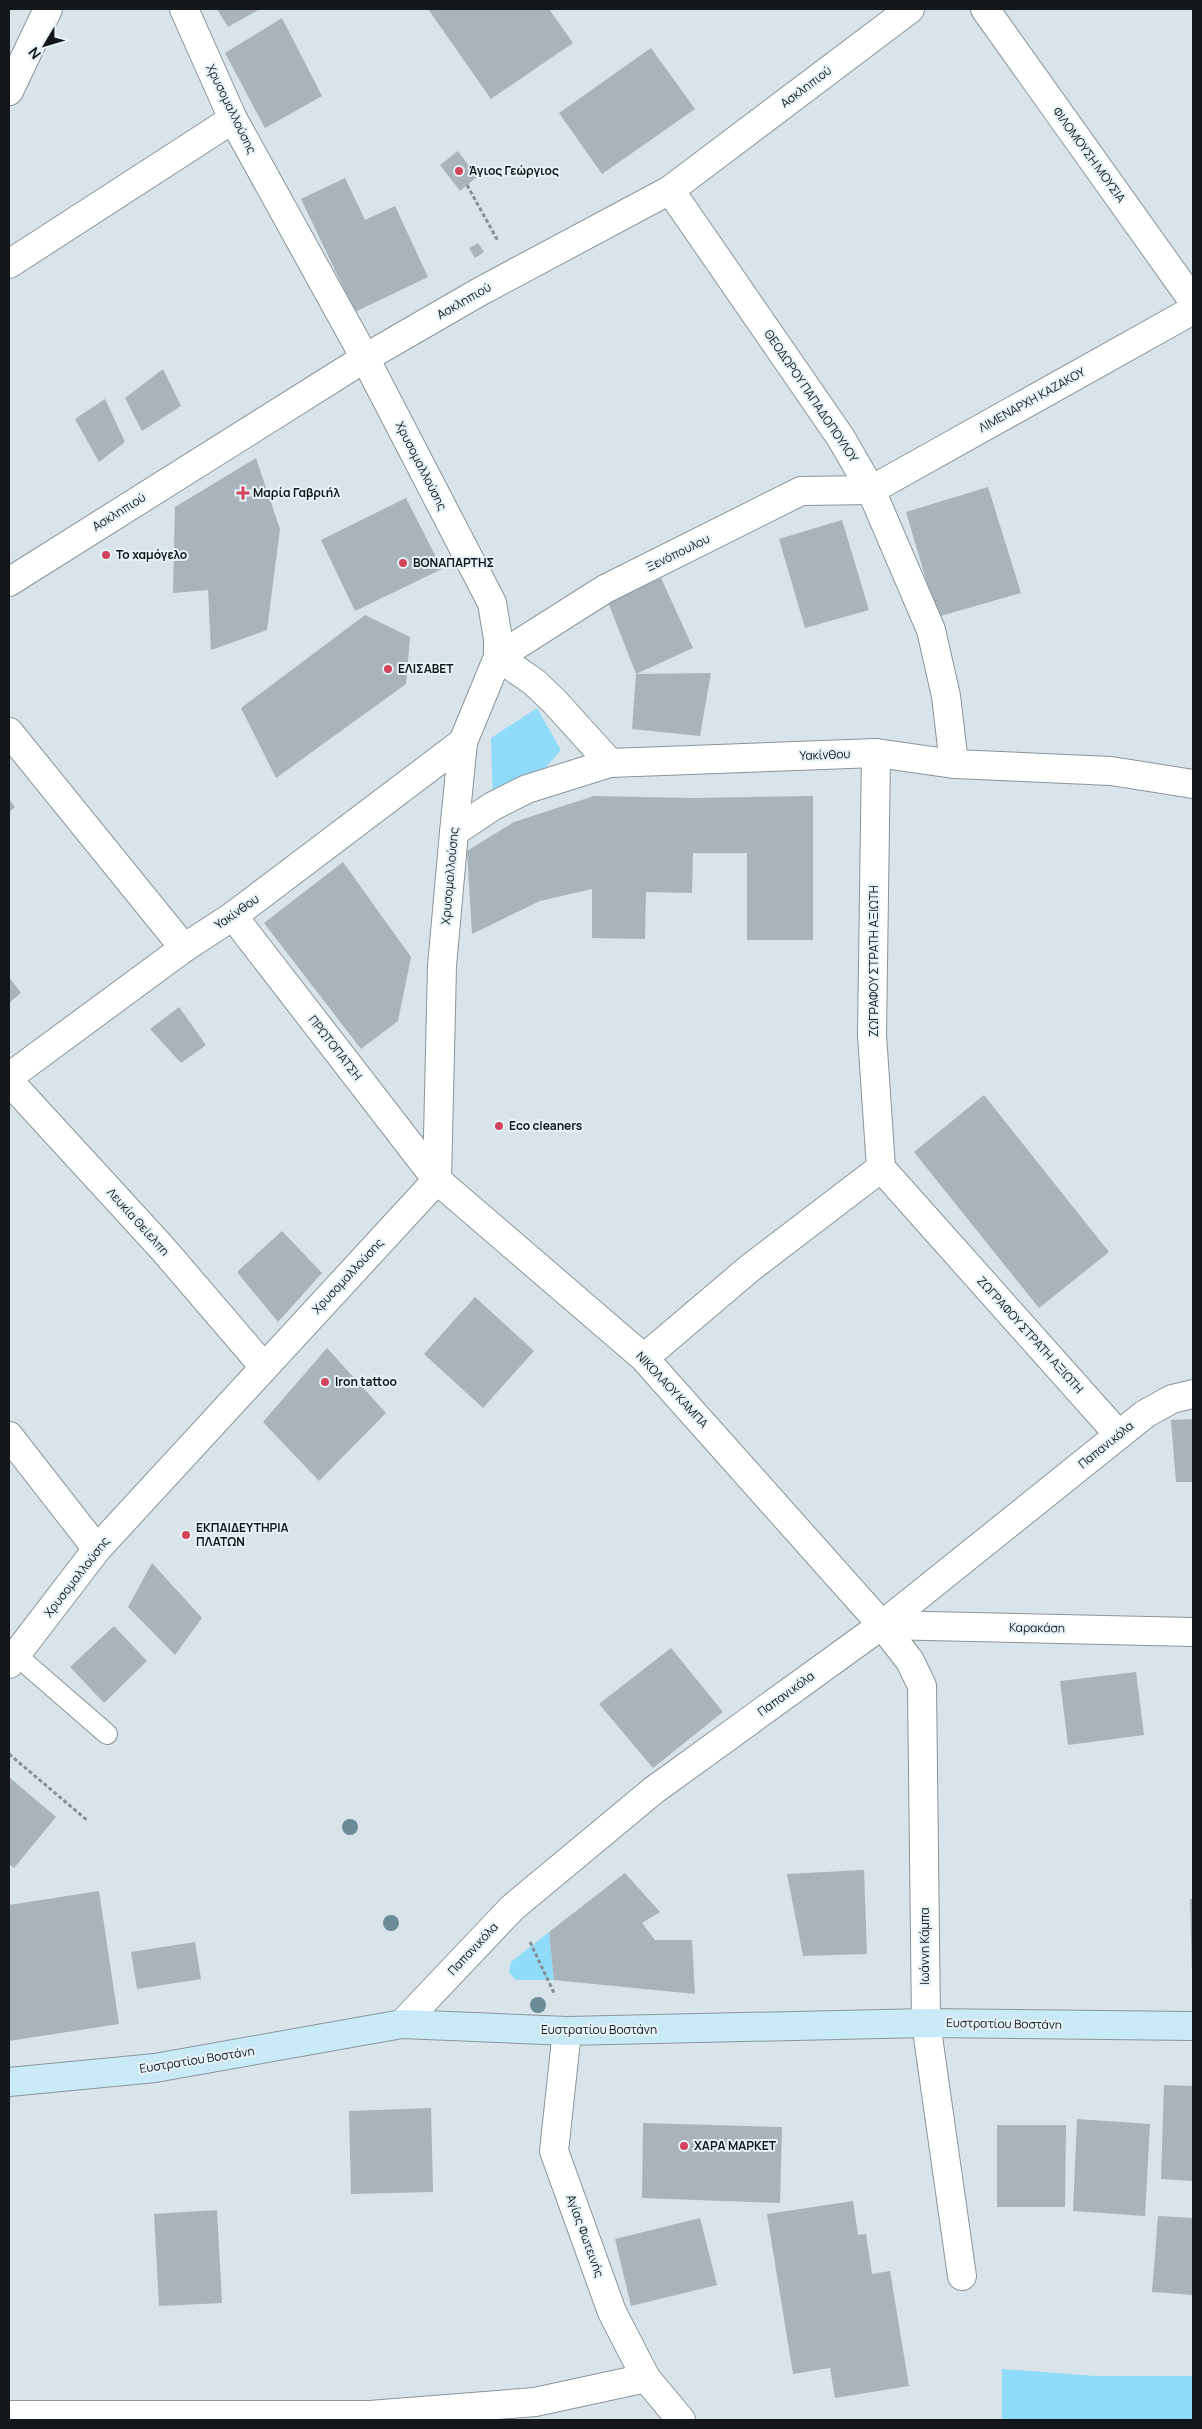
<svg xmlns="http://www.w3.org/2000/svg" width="1202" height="2429" viewBox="0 0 1202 2429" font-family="Manrope,sans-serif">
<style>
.green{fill:#90dbf9}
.building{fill:#a8b4b9}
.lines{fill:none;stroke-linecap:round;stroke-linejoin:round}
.lane-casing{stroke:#89959a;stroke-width:22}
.street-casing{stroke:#89959a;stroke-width:30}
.secondary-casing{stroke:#89959a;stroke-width:30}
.path{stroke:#868f93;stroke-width:3;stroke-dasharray:4 2.5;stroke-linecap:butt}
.lane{stroke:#fff;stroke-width:20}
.street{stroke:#fff;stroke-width:28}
.secondary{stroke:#c8eaf6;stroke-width:28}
.tree{fill:#6b8b97}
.poi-dot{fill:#d4435c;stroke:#e5f2f7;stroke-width:2}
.labels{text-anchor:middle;stroke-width:4;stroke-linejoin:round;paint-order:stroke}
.street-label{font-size:12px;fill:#131719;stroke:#e5f2f7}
.poi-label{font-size:12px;font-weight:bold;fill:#131719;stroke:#e5f2f7;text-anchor:start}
</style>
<rect width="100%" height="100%" fill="#d8e4ea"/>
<!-- green -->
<g class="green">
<polygon points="537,708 561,750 527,789 493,806 491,738"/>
<polygon points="549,1932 554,1980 516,1980 509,1972 511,1962"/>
<polygon points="1002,2369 1095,2376 1193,2376 1193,2420 1002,2420"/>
</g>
<!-- building -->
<g class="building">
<polygon points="217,9 260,9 228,27"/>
<polygon points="428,9 549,9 573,43 491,99"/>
<polygon points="282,18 322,96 265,128 225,53"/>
<polygon points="651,48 695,109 602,174 559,113"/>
<polygon points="458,151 477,177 460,191 440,165"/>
<polygon points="345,178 365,220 395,206 428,277 355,312 301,199"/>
<polygon points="478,243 484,252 475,258 469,248"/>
<polygon points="163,369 181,406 142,431 125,398"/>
<polygon points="105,399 125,442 99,462 75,419"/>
<polygon points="256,458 280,529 267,630 211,650 208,590 173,593 175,507"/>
<polygon points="988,487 1021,593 937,617 906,512"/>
<polygon points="406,498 442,569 355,611 321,540"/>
<polygon points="842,520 869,610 805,628 779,539"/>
<polygon points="661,578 693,648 636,674 608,602"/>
<polygon points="365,615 410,637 406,684 276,778 241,708"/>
<polygon points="711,673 700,736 632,729 636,674"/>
<polygon points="594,796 694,798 813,796 813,940 747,940 747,853 693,853 692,893 646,892 645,939 592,938 592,889 540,901 472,934 467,851 514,822"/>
<polygon points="9,799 15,807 9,812"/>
<polygon points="343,862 411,957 398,1021 361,1049 264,923"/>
<polygon points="9,977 21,993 9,1003"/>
<polygon points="179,1007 206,1045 181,1063 150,1029"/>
<polygon points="984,1095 1109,1252 1039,1308 914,1152"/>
<polygon points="282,1231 322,1273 278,1322 237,1272"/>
<polygon points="475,1297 534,1351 483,1408 424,1354"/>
<polygon points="327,1348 386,1413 319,1481 263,1422"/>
<polygon points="1193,1419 1193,1482 1176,1482 1171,1420"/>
<polygon points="152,1563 202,1618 175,1655 128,1607"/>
<polygon points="114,1626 147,1661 104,1703 70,1667"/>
<polygon points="671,1648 723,1712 653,1768 599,1704"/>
<polygon points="1136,1672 1144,1735 1068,1745 1060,1681"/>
<polygon points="9,1777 56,1817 14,1868 9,1864"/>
<polygon points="864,1870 867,1954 803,1956 787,1874"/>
<polygon points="625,1873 660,1912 642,1923 655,1940 692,1940 695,1994 554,1980 549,1932"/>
<polygon points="99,1891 119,2024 9,2041 9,1905"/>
<polygon points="1190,1899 1193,1899 1193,1975 1192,1975"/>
<polygon points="195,1942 201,1979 137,1989 131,1952"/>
<polygon points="1164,2085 1193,2086 1193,2181 1161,2179"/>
<polygon points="431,2108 433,2192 351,2194 349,2111"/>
<polygon points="1077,2119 1150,2124 1145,2216 1073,2211"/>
<polygon points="643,2123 782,2127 780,2203 642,2198"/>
<polygon points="997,2125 1066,2125 1065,2207 997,2207"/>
<polygon points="853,2201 858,2235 866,2234 872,2274 890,2271 909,2386 835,2398 830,2368 793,2374 767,2214"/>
<polygon points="217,2210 222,2303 159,2306 154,2214"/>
<polygon points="1158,2216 1193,2218 1193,2295 1152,2292"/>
<polygon points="700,2218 717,2285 631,2306 615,2239"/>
</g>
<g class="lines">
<defs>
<polyline id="lane" points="16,1655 107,1734"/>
<g id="street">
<polyline points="985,9 1193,301"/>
<polyline points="9,91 48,9"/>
<polyline points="670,190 841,438 871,490 931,630 946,696 954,764"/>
<polyline points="9,264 233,119"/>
<polyline points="1193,310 871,490 801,491 605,589 498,657 534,682 554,701 610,763 876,753 954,764 1111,771 1193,784"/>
<polyline points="9,582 365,358 481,291 670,190 910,9"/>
<polyline points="9,732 184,948"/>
<polyline points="876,753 872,1035 881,1168 1119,1435"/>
<polyline points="454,832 493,806 527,789 610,763"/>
<polyline points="233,916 437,1180 644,1358 882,1625 910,1661 922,1686 926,2023 962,2276"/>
<polyline points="9,1077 184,948 233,916 463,742"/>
<polyline points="9,1081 163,1249 264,1367"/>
<polyline points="644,1358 750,1268 881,1168"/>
<polyline points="9,1436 97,1549"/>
<polyline points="882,1625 1193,1632"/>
<polyline points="9,1664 97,1549 437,1180 442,966 454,832 463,742 498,657 498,639 492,603 365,358 233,119 184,9"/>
<polyline points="402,2024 512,1908 654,1790 882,1625 1145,1414 1172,1399 1193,1394"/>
<polyline points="567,2031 554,2151 612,2312 646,2378 681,2420"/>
<polyline points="9,2415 370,2415"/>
<polyline points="371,2420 370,2415 535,2402 646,2378"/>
</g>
<polyline id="secondary" points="9,2082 155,2068 402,2024 567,2031 926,2023 1193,2026"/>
</defs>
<!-- lane casing -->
<use href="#lane" class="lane-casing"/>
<!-- street casing -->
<use href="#street" class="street-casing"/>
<!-- secondary casing -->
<use href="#secondary" class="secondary-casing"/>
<!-- path -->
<g class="path">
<polyline points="467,185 498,241"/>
<polyline points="9,1754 88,1821"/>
<polyline points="530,1942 555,1995"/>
</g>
<!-- lane -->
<use href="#lane" class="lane"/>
<!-- street -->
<use href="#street" class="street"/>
<!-- secondary -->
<use href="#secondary" class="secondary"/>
</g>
<!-- trees -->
<g class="tree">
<circle cx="350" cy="1827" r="8"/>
<circle cx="391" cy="1923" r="8"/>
<circle cx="538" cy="2005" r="8"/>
</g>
<!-- markers -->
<g class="poi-dot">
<circle cx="459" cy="171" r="5"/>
<path d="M240.5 485.5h5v5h5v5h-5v5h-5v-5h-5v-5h5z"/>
<circle cx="106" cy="555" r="5"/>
<circle cx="403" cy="563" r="5"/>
<circle cx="388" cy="669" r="5"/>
<circle cx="499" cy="1126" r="5"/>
<circle cx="325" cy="1382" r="5"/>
<circle cx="186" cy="1535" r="5"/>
<circle cx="684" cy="2146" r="5"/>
</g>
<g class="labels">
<!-- street labels -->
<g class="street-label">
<text transform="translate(806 87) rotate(-37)" y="4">Ασκληπιού</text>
<text transform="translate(231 109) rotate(64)" y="4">Χρυσομαλλούσης</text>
<text transform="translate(1089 155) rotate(54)" y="4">ΦΙΛΟΜΟΥΣΗ ΜΟΥΣΙΑ</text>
<text transform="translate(464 301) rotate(-30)" y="4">Ασκληπιού</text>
<text transform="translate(811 396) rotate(56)" y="4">ΘΕΟΔΩΡΟΥ ΠΑΠΑΔΟΠΟΥΛΟΥ</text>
<text transform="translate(1032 400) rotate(-29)" y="4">ΛΙΜΕΝΑΡΧΗ ΚΑΖΑΚΟΥ</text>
<text transform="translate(421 466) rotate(63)" y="4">Χρυσομαλλούσης</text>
<text transform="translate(119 512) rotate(-32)" y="4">Ασκληπιού</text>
<text transform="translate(678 553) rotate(-26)" y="4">Ξενόπουλου</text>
<text transform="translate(825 755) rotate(-2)" y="4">Υακίνθου</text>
<text transform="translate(450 876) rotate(-85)" y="4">Χρυσομαλλούσης</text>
<text transform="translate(237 912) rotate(-35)" y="4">Υακίνθου</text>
<text transform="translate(874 961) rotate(-90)" y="4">ΖΩΓΡΑΦΟΥ ΣΤΡΑΤΗ ΑΞΙΩΤΗ</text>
<text transform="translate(335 1048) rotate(52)" y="4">ΠΡΩΤΟΠΑΤΣΗ</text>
<text transform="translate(138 1222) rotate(48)" y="4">Λευκία Θείελπη</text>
<text transform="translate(348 1276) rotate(-47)" y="4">Χρυσομαλλούσης</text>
<text transform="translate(1030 1335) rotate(48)" y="4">ΖΩΓΡΑΦΟΥ ΣΤΡΑΤΗ ΑΞΙΩΤΗ</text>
<text transform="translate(672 1390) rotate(47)" y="4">ΝΙΚΟΛΑΟΥ ΚΑΜΠΑ</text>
<text transform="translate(1106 1445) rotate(-39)" y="4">Παπανικόλα</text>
<text transform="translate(77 1577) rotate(-52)" y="4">Χρυσομαλλούσης</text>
<text transform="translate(1037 1628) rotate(1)" y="4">Καρακάση</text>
<text transform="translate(786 1694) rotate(-36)" y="4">Παπανικόλα</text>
<text transform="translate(925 1946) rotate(-90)" y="4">Ιωάννη Κάμπα</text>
<text transform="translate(473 1949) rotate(-47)" y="4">Παπανικόλα</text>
<text transform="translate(1004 2024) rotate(1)" y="4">Ευστρατίου Βοστάνη</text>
<text x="599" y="2034">Ευστρατίου Βοστάνη</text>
<text transform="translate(197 2060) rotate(-9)" y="4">Ευστρατίου Βοστάνη</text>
<text transform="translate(585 2236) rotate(70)" y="4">Αγίας Φωτεινής</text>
</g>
<!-- poi labels -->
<g class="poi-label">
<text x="469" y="175">Άγιος Γεώργιος</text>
<text x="253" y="497">Μαρία Γαβριήλ</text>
<text x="116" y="559">Το χαμόγελο</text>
<text x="413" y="567">ΒΟΝΑΠΑΡΤΗΣ</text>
<text x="398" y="673">ΕΛΙΣΑΒΕΤ</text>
<text x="509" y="1130">Eco cleaners</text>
<text x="335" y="1386">Iron tattoo</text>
<text x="196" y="1532">ΕΚΠΑΙΔΕΥΤΗΡΙΑ<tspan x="196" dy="14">ΠΛΑΤΩΝ</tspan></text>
<text x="694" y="2150">ΧΑΡΑ ΜΑΡΚΕΤ</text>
</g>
</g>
<!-- border -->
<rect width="1202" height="2429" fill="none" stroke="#131719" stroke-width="20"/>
<!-- north arrow -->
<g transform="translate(45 45) rotate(232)" stroke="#e5f2f7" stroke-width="4" paint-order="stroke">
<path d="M0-4L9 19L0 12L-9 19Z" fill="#131719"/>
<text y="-8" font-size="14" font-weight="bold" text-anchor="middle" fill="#131719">N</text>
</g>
</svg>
